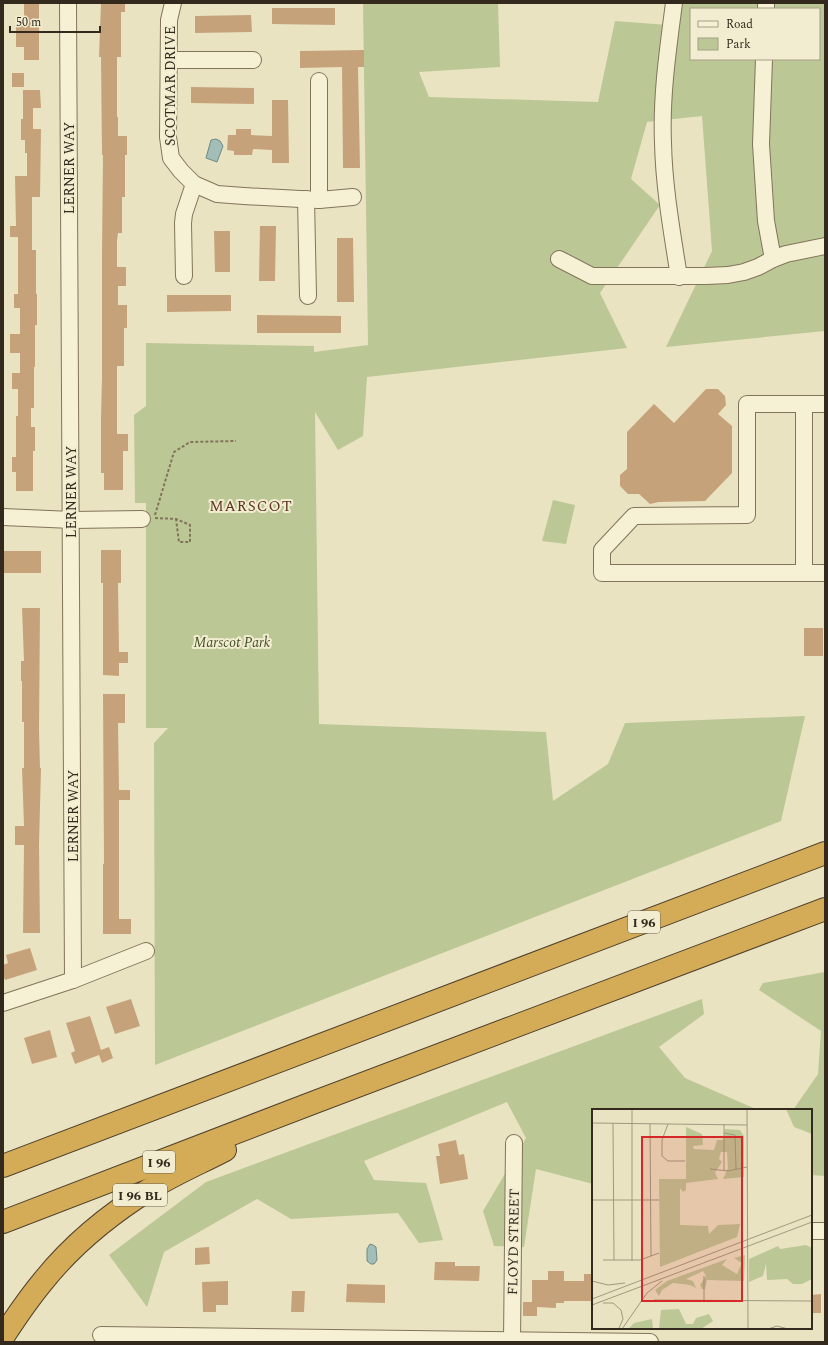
<svg xmlns="http://www.w3.org/2000/svg" width="828" height="1345" viewBox="0 0 828 1345" font-family="Spectral,serif">
<style>
.green{fill:#bcc796;fill-rule:evenodd}
.water{fill:#a3bdb8;stroke:#6c8a86}
.building{fill:#c6a27a}
.lines{fill:none;stroke-linecap:round;stroke-linejoin:round}
.minor-casing{stroke:#82745a;stroke-width:18}
.highway-casing{stroke:#50422e;stroke-width:24}
.path{stroke:#82745a;stroke-width:2;stroke-dasharray:3 2;stroke-linecap:butt}
.minor{stroke:#f6f0d4;stroke-width:16}
.highway{stroke:#d4ac57;stroke-width:22}
.labels{text-anchor:middle;stroke-width:4;stroke-linejoin:round;paint-order:stroke}
.shield{fill:#f2ecd0;stroke:#6c6453;stroke-width:1}
.shield-label{font-size:13px;font-weight:bold;fill:#332a1d}
.street-label{font-size:14px;fill:#332a1d;stroke:#f2ecd0}
.park-label{font-size:14px;font-style:italic;fill:#3f4e25;stroke:#f2ecd0}
.neighbourhood-label{font-size:15px;letter-spacing:1px;fill:#5c3420;stroke:#f2ecd0}
.inset-road{fill:none;stroke:#a1997f;stroke-width:1}
.view{fill:#d62828;fill-opacity:0.15;stroke:#d62828;stroke-width:2}
.inset-edge{fill:none;stroke:#332a1d;stroke-width:2}
</style>
<rect width="100%" height="100%" fill="#eae3c1"/>
<!-- green -->
<g class="green">
<path d="M363 3H498L500 67 419 72 429 97 598 102 615 21 668 25 673 3H825V331L666 347 712 251 702 116 647 122 631 179 660 205 600 293 627 348 367 377 363 436 338 450 315 412 319 724 546 732 553 801 608 764 625 723 805 716 781 821 155 1065 154 743 168 728H146V503H135L134 415 146 406V343L314 346V352L368 345ZM691 9H819V59H691Z"/>
<polygon points="553,500 575,505 566,544 542,541"/>
<polygon points="825,972 825,1176 811,1175 811,1110 793,1110 818,1074 821,1031 759,990 763,983"/>
<polygon points="702,999 704,1014 659,1047 685,1078 758,1110 593,1110 593,1184 536,1169 524,1247 494,1246 483,1211 526,1138 507,1102 364,1161 374,1180 426,1183 443,1240 419,1243 398,1213 291,1219 257,1199 164,1252 147,1307 109,1255 206,1182"/>
</g>
<!-- water -->
<g class="water">
<polygon points="216,139 220,141 223,146 217,162 206,158 211,140"/>
<polygon points="370,1244 373,1245 376,1247 377,1260 374,1264 371,1264 367,1261 367,1249"/>
</g>
<!-- building -->
<g class="building">
<polygon points="24,3 39,3 39,60 24,60 24,47 16,47 16,24 24,24"/>
<polygon points="101,3 125,3 125,12 121,12 121,57 117,57 117,117 118,117 118,136 127,136 127,155 125,155 125,197 122,197 122,233 118,233 117,241 117,267 126,267 126,286 118,286 118,305 127,305 127,328 124,328 124,366 117,366 117,434 128,434 128,451 123,451 123,490 104,490 104,473 101,473 101,418 102,377 102,250 103,155 102,155 101,57 99,57"/>
<polygon points="272,8 335,8 335,25 272,24"/>
<polygon points="251,15 252,32 195,33 195,16"/>
<polygon points="364,50 364,67 358,67 360,168 343,168 342,67 300,68 300,51"/>
<rect x="12" y="73" width="12" height="14"/>
<polygon points="191,87 254,88 254,104 191,103"/>
<polygon points="23,90 40,90 41,108 33,108 33,129 41,129 40,197 32,197 32,250 36,250 36,294 37,294 37,325 35,325 35,367 34,367 34,408 31,408 31,427 35,427 35,451 33,451 33,491 16,491 16,472 12,472 12,457 16,457 16,416 18,416 18,389 12,389 12,373 20,373 20,353 10,353 10,334 20,334 20,308 14,308 14,294 18,294 18,237 10,237 10,226 16,226 15,176 27,176 27,153 25,153 25,140 21,140 21,119 23,119"/>
<polygon points="272,100 288,100 289,163 272,163 272,150 253,149 252,155 234,155 234,151 227,150 228,135 236,135 236,129 251,129 251,135 272,136"/>
<polygon points="260,226 276,226 275,281 259,281"/>
<polygon points="214,231 230,231 230,272 215,272"/>
<polygon points="337,238 353,238 354,302 337,302"/>
<polygon points="167,295 231,295 231,311 167,312"/>
<polygon points="257,315 341,316 341,333 257,333"/>
<polygon points="706,389 718,389 725,396 726,405 718,414 732,426 732,473 705,501 659,502 650,504 639,494 628,494 620,486 620,475 627,469 627,432 654,404 674,423"/>
<polygon points="101,550 121,550 121,583 118,583 119,652 128,652 128,663 119,663 119,676 103,675 103,583 101,583"/>
<rect x="3" y="551" width="38" height="22"/>
<polygon points="22,608 40,608 39,730 40,768 41,768 39,845 40,933 23,933 24,845 15,845 15,826 24,826 22,768 24,768 24,722 22,722 22,681 21,681 21,661 24,661"/>
<rect x="804" y="628" width="19" height="28"/>
<polygon points="103,694 125,694 125,723 118,723 119,790 130,790 130,800 119,800 119,919 131,919 131,934 103,934 103,864 104,864"/>
<polygon points="30,948 37,970 5,980 3,974 3,965 8,963 6,955"/>
<polygon points="131,999 140,1026 115,1034 106,1007"/>
<polygon points="90,1016 101,1050 109,1047 113,1058 102,1063 99,1055 75,1064 71,1053 75,1051 66,1023"/>
<polygon points="50,1030 57,1057 32,1064 24,1038"/>
<polygon points="456,1140 459,1155 464,1154 468,1179 440,1184 436,1156 440,1156 438,1144"/>
<polygon points="209,1247 210,1264 195,1265 195,1248"/>
<polygon points="435,1262 455,1262 455,1266 480,1266 479,1281 434,1280"/>
<polygon points="548,1271 564,1271 564,1281 584,1281 584,1274 593,1274 593,1301 564,1301 564,1303 556,1303 556,1308 537,1307 537,1316 523,1316 523,1302 532,1302 532,1280 548,1280"/>
<polygon points="228,1281 228,1305 216,1305 216,1312 203,1312 202,1282"/>
<polygon points="347,1284 385,1285 385,1303 346,1302"/>
<polygon points="292,1291 305,1291 304,1312 291,1312"/>
<polygon points="821,1294 821,1313 811,1313 811,1295"/>
</g>
<g class="lines">
<defs>
<g id="minor">
<polyline points="68,3 73,980"/>
<polyline points="173,3 169,20 168,137 171,158 181,171 194,184 217,194 244,196 319,200 353,197"/>
<path d="M674 3C668 49 661 96 663 143 664 188 672 232 679 277"/>
<polyline points="766,9 766,3"/>
<polyline points="764,59 761,144 766,221 773,259"/>
<polyline points="169,60 253,60"/>
<polyline points="319,81 319,200"/>
<polyline points="306,199 308,296"/>
<polyline points="559,259 592,276 706,276 728,275 744,272 758,267 773,259 786,254 825,246"/>
<polyline points="184,276 183,223 184,214 194,184"/>
<polyline points="825,404 747,404 747,515 634,516 602,550 602,573 825,573"/>
<polyline points="3,517 72,520 142,519"/>
<polyline points="804,573 804,404"/>
<polyline points="3,1003 73,980 146,951"/>
<polyline points="811,1231 825,1231"/>
<polyline points="101,1335 650,1342"/>
<polyline points="512,1341 514,1143"/>
</g>
<g id="highway">
<polyline points="3,1166 825,853"/>
<polyline points="3,1222 315,1102 825,909"/>
<path d="M3 1337C16 1317 29 1298 44 1280 73 1244 110 1214 150 1189 174 1174 200 1163 225 1150"/>
</g>
</defs>
<!-- minor casing -->
<use href="#minor" class="minor-casing"/>
<!-- highway casing -->
<use href="#highway" class="highway-casing"/>
<!-- path -->
<g class="path">
<polyline points="155,515 174,452 190,442 236,441"/>
<polyline points="155,518 176,519 190,525 190,542 179,542 176,519"/>
</g>
<!-- minor -->
<use href="#minor" class="minor"/>
<!-- highway -->
<use href="#highway" class="highway"/>
</g>
<g class="labels">
<!-- shield labels -->
<g class="shield">
<rect x="628" y="911" width="32" height="22" rx="3"/>
<rect x="143" y="1151" width="32" height="22" rx="3"/>
<rect x="113" y="1184" width="54" height="22" rx="3"/>
</g>
<g class="shield-label">
<text x="644" y="927">I 96</text>
<text x="159" y="1167">I 96</text>
<text x="140" y="1200">I 96 BL</text>
</g>
<!-- street labels -->
<g class="street-label">
<text transform="translate(170 86) rotate(-90)" y="5">SCOTMAR DRIVE</text>
<text transform="translate(69 168) rotate(-90)" y="5">LERNER WAY</text>
<text transform="translate(71 492) rotate(-90)" y="5">LERNER WAY</text>
<text transform="translate(73 816) rotate(-90)" y="5">LERNER WAY</text>
<text transform="translate(513 1242) rotate(-89)" y="5">FLOYD STREET</text>
</g>
<!-- park labels -->
<g class="park-label">
<text x="232" y="647">Marscot Park</text>
</g>
<!-- neighbourhood labels -->
<g class="neighbourhood-label">
<text x="251" y="511">MARSCOT</text>
</g>
</g>
<!-- overview -->
<g transform="translate(592 1109)">
<rect width="220" height="220" fill="#eae3c1"/>
<path d="M194 0H220V25L202 18ZM94 18 110 25 111 36 101 37 102 40 122 41 125 31H131L133 20 148 21 152 27V68L131 70 136 59 135 43H129L127 50 130 53 123 64 126 70 94 74V81L91 83 88 79V116L116 117 117 125 126 116 148 115 145 128 68 158 67 70H94ZM214 136 220 139V170L210 175H201L195 170 175 171 174 155 171 167 157 173V150L186 137 188 140ZM153 146 152 172 115 171 113 180H110L108 176 114 167 111 162 94 170 101 172 104 179 98 176 81 174 70 181 67 187 63 181 75 172 135 150 130 156 145 165 150 154 142 149ZM87 200 94 215H101L104 209 117 205 121 212 109 220H67L69 201ZM60 210 61 220H36L42 214Z" fill="#bcc796"/>
<path class="inset-road" d="M155 0 156 220M0 14 155 16M21 14 22 151M58 15 59 147M76 15 70 31V47L76 52H93M132 15V62M132 24 143 26 144 60M118 60 136 62 155 58M0 91H67M11 151H48L67 144M40 152V0M0 172 16 176 33 174M0 190 220 106M62 191 220 192M112 191V167M11 194H21L29 201 31 210 27 219M0 196 220 113M30 220 55 184 70 172M176 220 185 217 196 220"/>
<path class="view" d="M50 28H150V192H50Z"/>
<rect width="220" height="220" class="inset-edge"/>
</g>
<!-- border -->
<rect width="828" height="1345" fill="none" stroke="#332a1d" stroke-width="8"/>
<!-- legend -->
<rect x="690" y="8" width="130" height="52" fill="#f2ecd0" stroke="#a69e88"/>
<rect x="698" y="21" width="20" height="6" fill="#f6f0d4" stroke="#a69e88"/>
<text x="726" y="28" font-size="12" fill="#332a1d">Road</text>
<rect x="698" y="38" width="20" height="12" fill="#bcc796" stroke="#a69e88"/>
<text x="726" y="48" font-size="12" fill="#332a1d">Park</text>
<!-- scale -->
<path d="M10 26v6h90v-6" fill="none" stroke="#332a1d" stroke-width="2"/>
<text x="16" y="26" font-size="12" fill="#332a1d" stroke="#f2ecd0" stroke-width="3" paint-order="stroke">50 m</text>
</svg>
